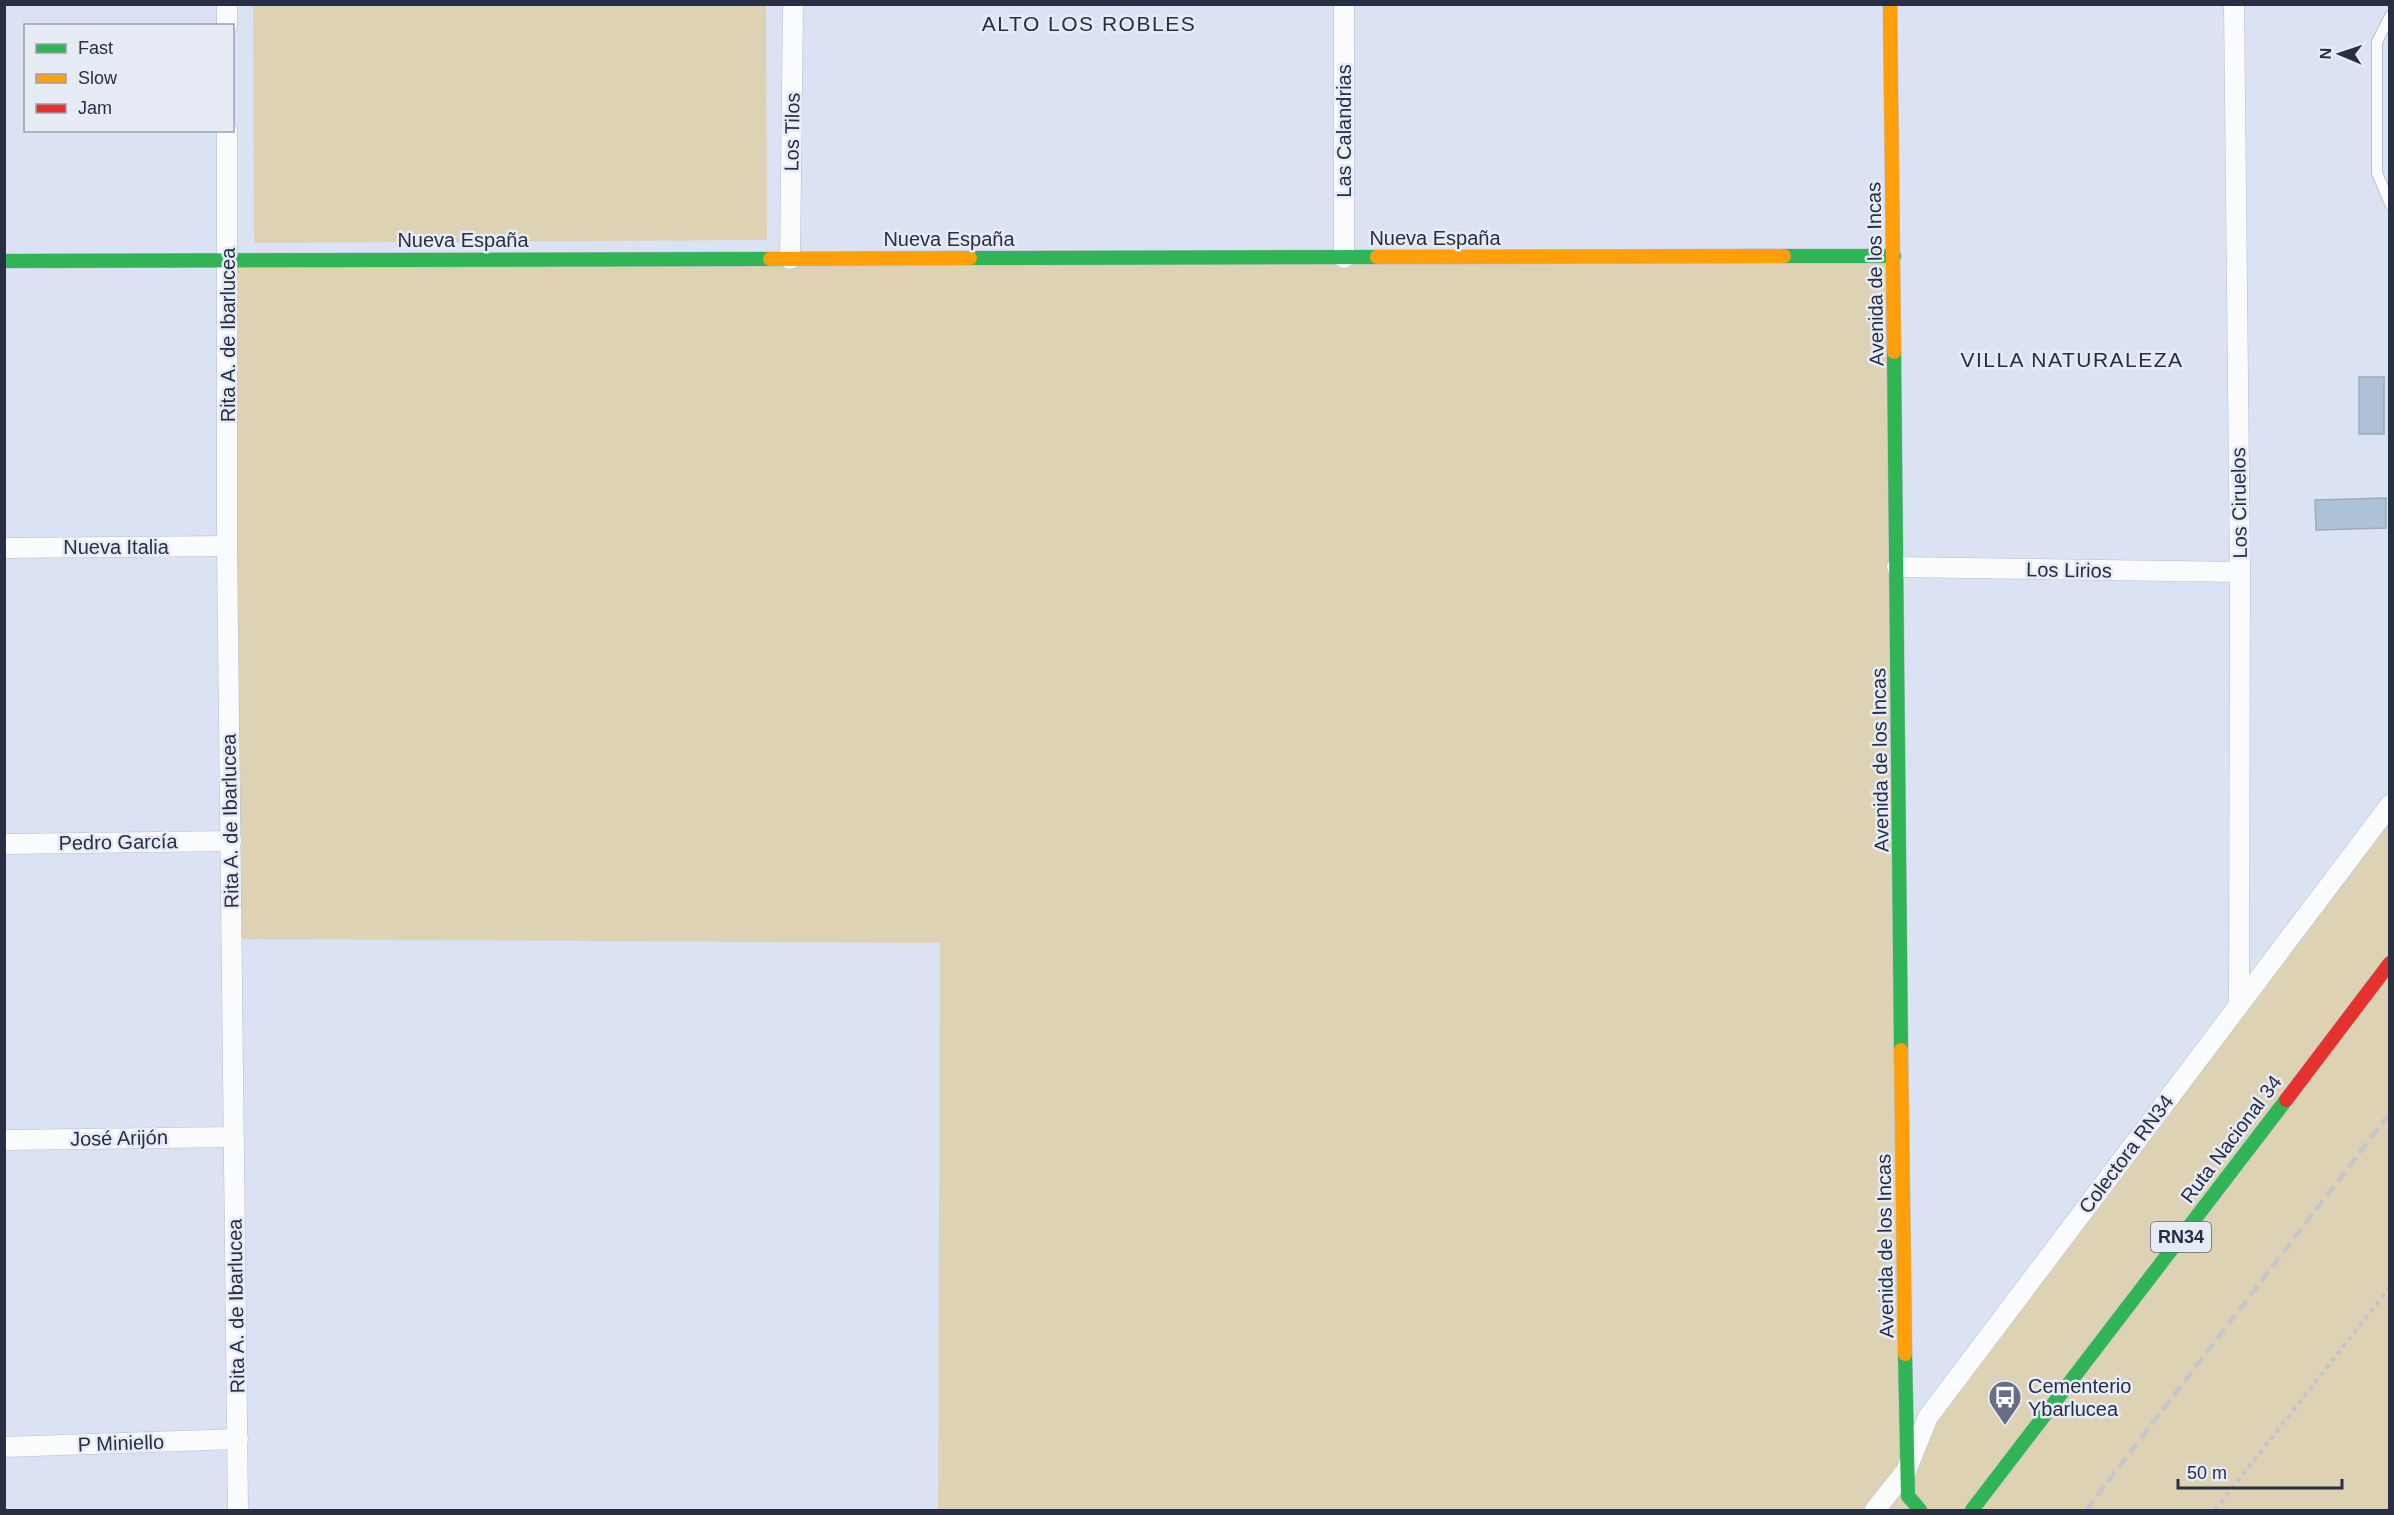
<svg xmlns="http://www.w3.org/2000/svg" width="2394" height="1515" viewBox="0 0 2394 1515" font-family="Helvetica,sans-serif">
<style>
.green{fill:#ded2b5}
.building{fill:#adc2d7;stroke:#9fabbb;stroke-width:1.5}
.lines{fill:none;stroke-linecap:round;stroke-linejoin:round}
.lane-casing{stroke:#b6bed0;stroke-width:12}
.street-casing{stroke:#b6bed0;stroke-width:21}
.fast-casing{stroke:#b6bed0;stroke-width:15}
.slow-casing{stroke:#b6bed0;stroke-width:15}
.jam-casing{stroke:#b6bed0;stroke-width:15}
.path{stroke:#c2c5ce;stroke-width:4;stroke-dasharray:4.5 4.5;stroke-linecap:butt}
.lane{stroke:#f9fbfd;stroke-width:10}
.street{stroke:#f9fbfd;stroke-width:20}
.fast{stroke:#30b455;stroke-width:14}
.slow{stroke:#ff9f0a;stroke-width:14}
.jam{stroke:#e5322d;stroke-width:14}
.rail{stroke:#c5c7cc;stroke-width:4.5;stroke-dasharray:12 6;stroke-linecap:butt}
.labels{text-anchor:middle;stroke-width:5;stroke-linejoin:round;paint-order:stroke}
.shield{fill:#e6ebf6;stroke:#606779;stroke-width:1.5}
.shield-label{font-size:18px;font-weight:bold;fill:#262f44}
.street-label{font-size:20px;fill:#262f44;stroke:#e6ebf6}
.poi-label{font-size:20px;fill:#262f44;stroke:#e6ebf6;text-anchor:start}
.neighbourhood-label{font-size:21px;letter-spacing:1.5px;fill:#262f44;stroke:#e6ebf6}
</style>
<rect width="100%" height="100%" fill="#dae2f4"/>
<!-- green -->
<g class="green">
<polygon points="253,5 766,5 767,240 254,243"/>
<polygon points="1894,256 1906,1469 1928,1417 2389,805 2389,1510 938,1510 940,943 232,939 228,261"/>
</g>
<!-- building -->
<g class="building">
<rect x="2359" y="377" width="25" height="57"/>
<polygon points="2386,498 2386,528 2316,530 2315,500"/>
</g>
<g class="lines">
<defs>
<polyline id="lane" points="2390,16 2377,42 2377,173 2390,204"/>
<g id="street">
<polyline points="227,4 227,26"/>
<polyline points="1344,4 1344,258"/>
<polyline points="2234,4 2240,572 2239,1003"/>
<polyline points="227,130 227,546 238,1510"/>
<polyline points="790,259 793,4"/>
<polyline points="4,548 227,546"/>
<polyline points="1897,567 2240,572"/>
<polyline points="4,844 231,841"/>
<polyline points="4,1140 234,1137"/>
<polyline points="4,1447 238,1439"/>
<polyline points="1875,1510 1906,1471 1928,1417 2390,805"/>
</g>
<g id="fast">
<polyline points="1784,256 1894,256"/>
<polyline points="970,258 1377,257"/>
<polyline points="4,261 770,259"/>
<polyline points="1894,352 1901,1050"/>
<polyline points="1905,1354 1908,1496 1920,1510"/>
<polyline points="1972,1510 2286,1100"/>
</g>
<g id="slow">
<polyline points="1890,4 1894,352"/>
<polyline points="1377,257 1784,256"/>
<polyline points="770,259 970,258"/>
<polyline points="1901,1050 1905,1354"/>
</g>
<polyline id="jam" points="2286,1100 2390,963"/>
</defs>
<!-- lane casing -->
<use href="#lane" class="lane-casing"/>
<!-- street casing -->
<use href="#street" class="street-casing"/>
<!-- fast casing -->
<use href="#fast" class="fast-casing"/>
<!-- slow casing -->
<use href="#slow" class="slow-casing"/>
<!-- jam casing -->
<use href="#jam" class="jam-casing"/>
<!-- path -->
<polyline class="path" points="2215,1510 2390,1287"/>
<!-- lane -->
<use href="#lane" class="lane"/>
<!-- street -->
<use href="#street" class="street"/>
<!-- fast -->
<use href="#fast" class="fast"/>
<!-- slow -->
<use href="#slow" class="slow"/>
<!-- jam -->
<use href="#jam" class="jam"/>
<!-- rail -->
<polyline class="rail" points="2086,1510 2390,1113"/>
</g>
<!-- icons -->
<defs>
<symbol id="bus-pin" viewBox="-11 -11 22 30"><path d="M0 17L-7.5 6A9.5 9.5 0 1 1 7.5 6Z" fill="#656e82" stroke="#e6ebf6"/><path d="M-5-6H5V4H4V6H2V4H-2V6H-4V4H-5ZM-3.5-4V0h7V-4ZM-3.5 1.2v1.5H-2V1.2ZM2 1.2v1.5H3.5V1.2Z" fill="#fff"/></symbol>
</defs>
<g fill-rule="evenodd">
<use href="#bus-pin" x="1986" y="1378" width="38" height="52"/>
</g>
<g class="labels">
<!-- shield labels -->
<rect class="shield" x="2151" y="1222" width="60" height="30" rx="4.5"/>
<g class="shield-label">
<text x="2181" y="1243">RN34</text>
</g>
<!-- street labels -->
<g class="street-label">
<text transform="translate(1344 131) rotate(-90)" y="7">Las Calandrias</text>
<text transform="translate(792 132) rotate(-89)" y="7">Los Tilos</text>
<text x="1435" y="245">Nueva España</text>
<text x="949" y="246">Nueva España</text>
<text x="463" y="247">Nueva España</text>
<text transform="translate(1875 274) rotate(-91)" y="7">Avenida de los Incas</text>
<text transform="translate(228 335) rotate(-90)" y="7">Rita A. de Ibarlucea</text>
<text transform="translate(2239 503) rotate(-91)" y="7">Los Ciruelos</text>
<text x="116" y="554">Nueva Italia</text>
<text transform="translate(2069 570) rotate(1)" y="7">Los Lirios</text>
<text transform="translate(1880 760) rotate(-91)" y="7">Avenida de los Incas</text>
<text transform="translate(230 821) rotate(-91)" y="7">Rita A. de Ibarlucea</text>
<text transform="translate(118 842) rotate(-1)" y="7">Pedro García</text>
<text transform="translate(119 1138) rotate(-1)" y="7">José Arijón</text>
<text transform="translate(2231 1139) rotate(-53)" y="7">Ruta Nacional 34</text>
<text transform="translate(2126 1154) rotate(-53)" y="7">Colectora RN34</text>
<text transform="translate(1885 1246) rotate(-91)" y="7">Avenida de los Incas</text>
<text transform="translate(236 1306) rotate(-91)" y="7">Rita A. de Ibarlucea</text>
<text transform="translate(121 1443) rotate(-2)" y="7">P Miniello</text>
</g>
<!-- poi labels -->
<g class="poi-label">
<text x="2028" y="1393">Cementerio<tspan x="2028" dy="23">Ybarlucea</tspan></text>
</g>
<!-- neighbourhood labels -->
<g class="neighbourhood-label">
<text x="1089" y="31">ALTO LOS ROBLES</text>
<text x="2072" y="367">VILLA NATURALEZA</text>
</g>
</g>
<!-- border -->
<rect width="2394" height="1515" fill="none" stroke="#262f44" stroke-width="12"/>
<!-- legend -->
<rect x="24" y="24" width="210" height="108" fill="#e6ebf6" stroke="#99a0af" stroke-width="1.5"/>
<rect x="36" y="44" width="30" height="9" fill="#30b455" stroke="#99a0af" stroke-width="1.5"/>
<text x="78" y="54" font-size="18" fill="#262f44">Fast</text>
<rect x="36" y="74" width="30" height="9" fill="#ff9f0a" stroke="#99a0af" stroke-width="1.5"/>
<text x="78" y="84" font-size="18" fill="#262f44">Slow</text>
<rect x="36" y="104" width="30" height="9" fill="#e5322d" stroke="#99a0af" stroke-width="1.5"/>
<text x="78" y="114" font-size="18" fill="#262f44">Jam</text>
<!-- north arrow -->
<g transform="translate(2340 54) rotate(272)" stroke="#e6ebf6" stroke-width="4.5" paint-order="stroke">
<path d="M0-4.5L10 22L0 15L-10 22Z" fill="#262f44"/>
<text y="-9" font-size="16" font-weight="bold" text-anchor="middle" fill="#262f44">N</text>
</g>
<!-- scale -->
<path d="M2178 1479v9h164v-9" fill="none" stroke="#262f44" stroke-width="3"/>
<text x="2187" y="1479" font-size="18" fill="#262f44" stroke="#e6ebf6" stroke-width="4.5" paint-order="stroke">50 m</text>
</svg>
